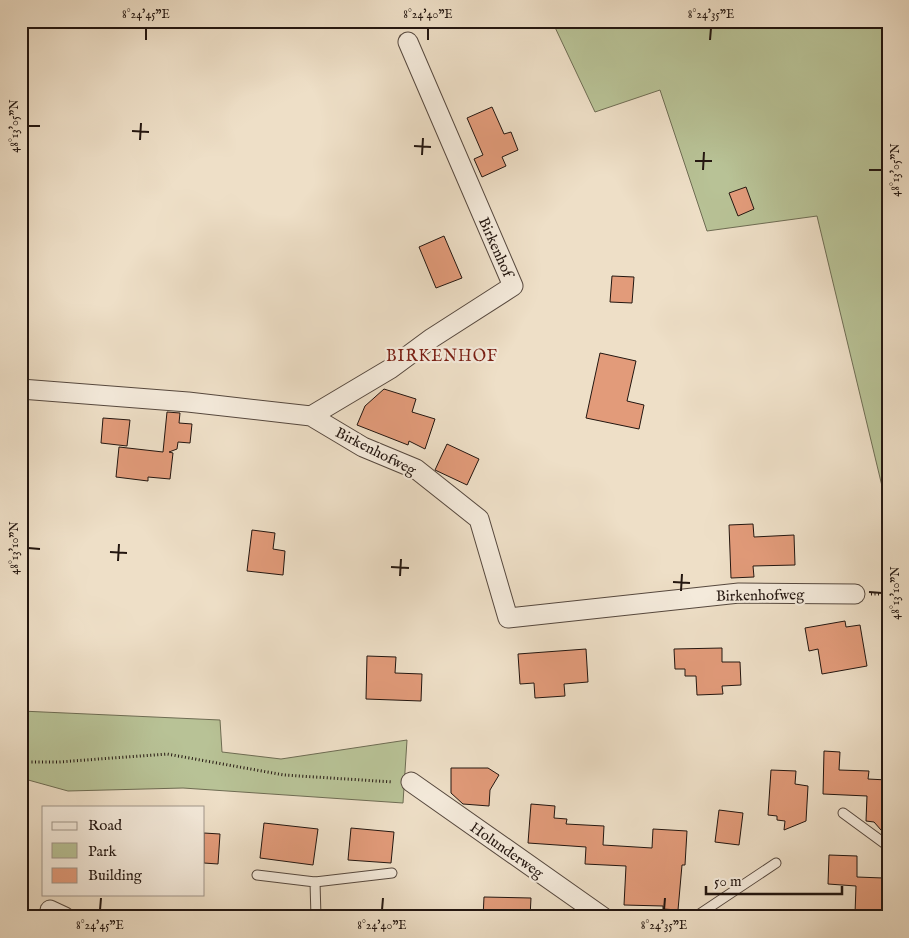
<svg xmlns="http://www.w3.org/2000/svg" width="909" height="938" viewBox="0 0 909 938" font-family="'IM FELL English',serif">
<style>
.green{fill:#b8c296;stroke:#6e6c53}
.building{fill:#e29b7a;stroke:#231610}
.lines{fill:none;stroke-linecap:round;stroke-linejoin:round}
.service-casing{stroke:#56483e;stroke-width:11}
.minor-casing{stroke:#56483e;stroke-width:21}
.path{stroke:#231610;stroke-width:3;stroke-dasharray:1 2.5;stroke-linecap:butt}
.service{stroke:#f4eadb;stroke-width:9}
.minor{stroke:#f4eadb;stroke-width:19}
.ticks{fill:none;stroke:#231610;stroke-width:2}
.labels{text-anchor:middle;stroke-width:4.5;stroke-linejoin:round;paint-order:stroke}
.street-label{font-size:15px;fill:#231610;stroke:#f4eadb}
.neighbourhood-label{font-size:16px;letter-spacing:1px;fill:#7a1f14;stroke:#f4eadb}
.neatline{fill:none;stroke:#231610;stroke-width:2}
.ticks-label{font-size:12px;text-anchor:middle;fill:#231610}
</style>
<rect width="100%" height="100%" fill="#eedfc7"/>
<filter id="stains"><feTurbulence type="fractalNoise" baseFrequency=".004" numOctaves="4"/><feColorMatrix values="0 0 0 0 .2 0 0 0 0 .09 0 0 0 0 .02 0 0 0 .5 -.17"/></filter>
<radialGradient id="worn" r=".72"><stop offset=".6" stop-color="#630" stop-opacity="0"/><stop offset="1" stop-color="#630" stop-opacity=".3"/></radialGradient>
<!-- green -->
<g class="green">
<polygon points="552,21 888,21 888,511 817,216 707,231 660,90 595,112"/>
<polygon points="21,711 220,720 222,752 281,759 407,740 403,803 183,788 68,791 21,778"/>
</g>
<!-- building -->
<g class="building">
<polygon points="492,107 504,134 511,132 518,150 502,157 506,166 482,177 474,159 483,155 467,118"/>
<polygon points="746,187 754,209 738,216 729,193"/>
<polygon points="444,236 462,278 436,288 419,247"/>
<polygon points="612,276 634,277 632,303 610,302"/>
<polygon points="600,353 636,361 627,401 644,405 639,429 586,418"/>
<polygon points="384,389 416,399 412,412 435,419 425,449 409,441 408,445 357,425 365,406"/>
<polygon points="167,412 180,413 179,423 192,424 190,443 178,442 177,449 169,452 173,453 170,479 148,477 148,481 116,477 119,447 163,452"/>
<polygon points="103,418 130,420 127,446 101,443"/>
<polygon points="447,444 479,459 467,485 435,470"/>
<polygon points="753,524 754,537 794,535 795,565 753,566 754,577 731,578 729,525"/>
<polygon points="252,530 275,533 273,549 285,551 283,575 247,571"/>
<polygon points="845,621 846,627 860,625 867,666 822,674 818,649 809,651 805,628"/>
<polygon points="722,648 722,662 740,662 741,685 722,686 723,694 697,695 696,676 685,676 685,669 675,669 674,649"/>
<polygon points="586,649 588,682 564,684 565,696 535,698 534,683 520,684 518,654"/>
<polygon points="367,656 396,657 395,673 422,674 421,701 366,699"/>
<polygon points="824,751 840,752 839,770 869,771 868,779 887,780 888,838 874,822 866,821 867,796 823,794"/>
<polygon points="451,768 488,768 499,775 490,790 489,806 463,804 451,793"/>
<polygon points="771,770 796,771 795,784 808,786 806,821 784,830 785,821 777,820 777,816 768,815"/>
<polygon points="531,804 555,806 554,818 567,819 566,824 604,826 603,845 652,848 653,829 687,831 685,865 682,865 678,910 663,909 663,906 624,905 626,866 585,864 586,847 528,843"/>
<polygon points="719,810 743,813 739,845 715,842"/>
<polygon points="264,823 318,829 313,865 260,858"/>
<polygon points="351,828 394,832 391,863 348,860"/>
<polygon points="204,833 220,834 218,864 204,863"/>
<polygon points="829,855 857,856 857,877 883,878 883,893 888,893 888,915 855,914 856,886 828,884"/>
<polygon points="484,897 531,898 530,917 483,917"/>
</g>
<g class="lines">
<defs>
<g id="service">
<polyline points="843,813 888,846"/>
<polyline points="257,875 315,882 316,917"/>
<polyline points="315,882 392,873"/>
<polyline points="695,917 776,863"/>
</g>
<g id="minor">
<polyline points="21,389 188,402 311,416 363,447 416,469 479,519 508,618 739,593 855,594"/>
<polyline points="311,416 390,369 432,338 513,286 408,42"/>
<polyline points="411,782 603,917"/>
<polyline points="50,910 65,917"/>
</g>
</defs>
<!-- service casing -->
<use href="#service" class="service-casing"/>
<!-- minor casing -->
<use href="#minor" class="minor-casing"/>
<!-- path -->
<g class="path">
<polyline points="871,594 888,594"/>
<polyline points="21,762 59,762 167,754 284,775 393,782"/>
</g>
<!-- service -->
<use href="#service" class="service"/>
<!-- minor -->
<use href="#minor" class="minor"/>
</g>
<!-- ticks -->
<path class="ticks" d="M146 40V28M428 40V28M710 40 711 28M28 126H40M132 131 149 132M140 140 141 123M414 146 431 147M422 155 423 138M695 161H712M703 170 704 152M869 170H882M28 548 40 549M110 552 127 553M118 561 119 544M391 567 409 568M400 576 401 559M673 582 690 583M681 591 682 574M869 592 882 593M100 910 101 898M382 910 383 898M664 910 665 898"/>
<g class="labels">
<!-- street labels -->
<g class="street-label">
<text transform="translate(496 247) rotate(66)" y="5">Birkenhof</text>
<text transform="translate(376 451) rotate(27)" y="5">Birkenhofweg</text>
<text transform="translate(760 595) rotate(-1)" y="5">Birkenhofweg</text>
<text transform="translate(507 850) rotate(35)" y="5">Holunderweg</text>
</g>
<!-- neighbourhood labels -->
<g class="neighbourhood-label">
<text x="442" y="361">BIRKENHOF</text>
</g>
</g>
<!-- margin -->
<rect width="909" height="938" fill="none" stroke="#eedfc7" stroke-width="55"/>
<!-- legend -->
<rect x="42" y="806" width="162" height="90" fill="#f4eadb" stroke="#a0958a"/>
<rect x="52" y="822" width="25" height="8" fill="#f4eadb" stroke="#a0958a"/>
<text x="88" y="830" font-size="15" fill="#231610">Road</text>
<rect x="52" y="843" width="25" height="15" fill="#b8c296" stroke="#a0958a"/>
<text x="88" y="856" font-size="15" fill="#231610">Park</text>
<rect x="52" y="868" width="25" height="15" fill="#e29b7a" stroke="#a0958a"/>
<text x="88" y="880" font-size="15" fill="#231610">Building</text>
<!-- scale -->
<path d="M706 886v8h136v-8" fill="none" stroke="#231610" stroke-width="2.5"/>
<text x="714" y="886" font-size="15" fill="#231610" stroke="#f4eadb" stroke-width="4" paint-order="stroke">50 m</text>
<rect x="28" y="28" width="854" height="882" class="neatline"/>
<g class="ticks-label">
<text x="146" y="18">8°24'45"E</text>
<text x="428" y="18">8°24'40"E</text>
<text x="711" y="18">8°24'35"E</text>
<text transform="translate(14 126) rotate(-90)" y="4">48°13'05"N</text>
<text transform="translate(895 170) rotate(-90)" y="4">48°13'05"N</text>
<text transform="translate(14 548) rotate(-90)" y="4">48°13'10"N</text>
<text transform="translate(895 593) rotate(-90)" y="4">48°13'10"N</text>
<text x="100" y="929">8°24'45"E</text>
<text x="382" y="929">8°24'40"E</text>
<text x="664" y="929">8°24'35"E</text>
</g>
<rect width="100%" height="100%" filter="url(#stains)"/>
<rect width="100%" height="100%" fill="url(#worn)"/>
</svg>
